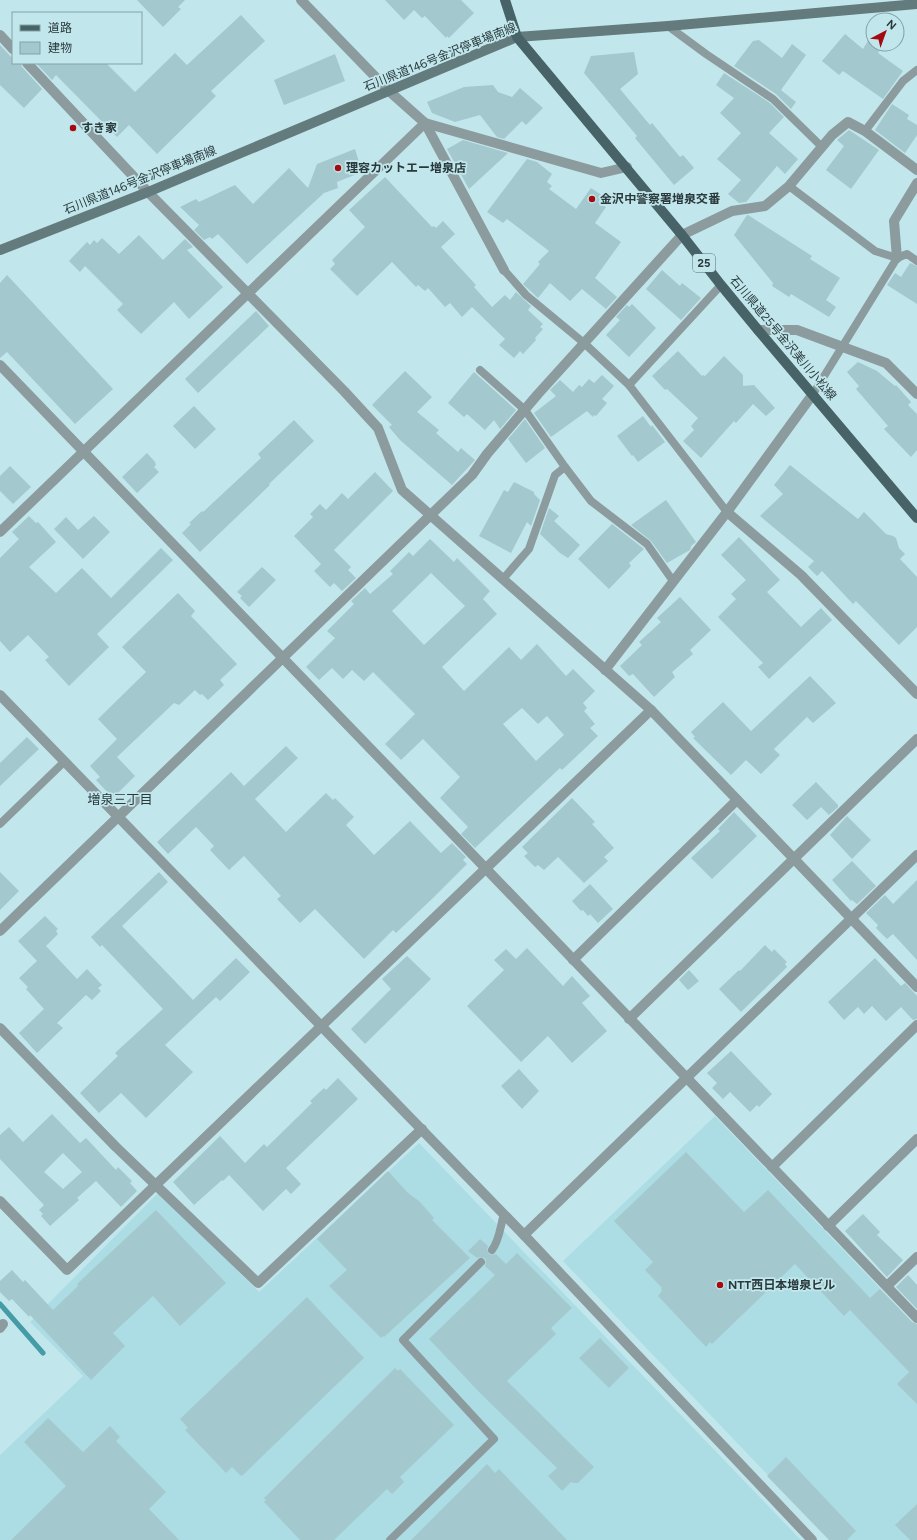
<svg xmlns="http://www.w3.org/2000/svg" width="917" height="1540" viewBox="0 0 917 1540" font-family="Figtree,'Noto Sans JP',sans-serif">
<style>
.built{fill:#addde4}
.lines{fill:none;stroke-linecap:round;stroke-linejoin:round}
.stream{stroke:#459ba6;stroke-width:5}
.building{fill:#a3c8ce;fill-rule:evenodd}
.service{stroke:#8c9b9e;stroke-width:8}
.minor{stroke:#8c9b9e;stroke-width:10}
.tertiary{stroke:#8c9b9e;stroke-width:10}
.secondary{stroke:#647b7e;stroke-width:10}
.primary{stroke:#476367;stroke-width:10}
.poi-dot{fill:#a30b10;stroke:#c1e7ed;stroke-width:1.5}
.labels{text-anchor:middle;stroke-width:3.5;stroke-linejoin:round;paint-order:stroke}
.shield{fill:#c1e7ed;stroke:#576d70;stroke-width:1}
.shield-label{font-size:11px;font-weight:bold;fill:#2a393b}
.street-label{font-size:12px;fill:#2a393b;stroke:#c1e7ed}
.poi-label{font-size:12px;font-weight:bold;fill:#2a393b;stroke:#c1e7ed;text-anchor:start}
.neighbourhood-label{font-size:13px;fill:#2a393b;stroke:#c1e7ed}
</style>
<rect width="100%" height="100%" fill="#c1e7ed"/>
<!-- built -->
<g class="built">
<polygon points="715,1116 917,1327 917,1540 830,1540 563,1261"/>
<polygon points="419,1143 801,1540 0,1540 0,1455 83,1376 30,1322 159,1192 259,1292"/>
</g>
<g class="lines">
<!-- stream -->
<polyline class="stream" points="0,1304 43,1353"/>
</g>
<!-- building -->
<g class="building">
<polygon points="137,0 185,0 178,7 181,9 163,27"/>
<polygon points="385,0 461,0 474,13 449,38 447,36 446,38 425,16 422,18 414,10 404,20"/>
<polygon points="241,15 265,41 211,91 216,96 157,154 129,125 117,137 56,75 52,80 36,63 106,63 135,92 175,53 187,65"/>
<polygon points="845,34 863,49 869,39 873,42 873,44 876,44 881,48 878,53 903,71 883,99 843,71 839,75 822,61"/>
<polygon points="759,40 782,58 792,44 806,55 781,90 796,102 791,109 776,94 734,66 753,41"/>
<polygon points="0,45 13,59 13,63 21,63 22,67 42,89 24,108 0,85"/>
<polygon points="634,52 638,74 620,89 650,125 652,123 680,157 683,155 694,168 674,185 635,138 637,136 584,73 591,56"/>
<polygon points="335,54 345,81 284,105 274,80"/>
<polygon points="724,73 770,103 784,117 769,133 798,159 785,174 777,166 746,202 739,203 728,194 741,180 717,159 741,133 720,113 734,98 716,85"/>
<polygon points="493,85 498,92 512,97 520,88 543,108 526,125 522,121 504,139 497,137 480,115 455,122 432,113 427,102 464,87"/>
<polygon points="892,104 909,115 907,119 917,125 917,135 905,153 875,130"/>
<polygon points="849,130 879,150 851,189 826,170 844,146 837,140"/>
<polygon points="463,140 508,153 469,189 447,149"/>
<polygon points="355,149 362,172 337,182 338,188 324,193 247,264 218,234 212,239 210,237 204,240 194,230 199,225 180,207 196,199 199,202 235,185 253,204 289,168 308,188 317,164"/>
<polygon points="527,159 537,162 552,174 547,182 552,186 549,189 576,209 591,188 603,196 598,202 606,207 595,223 621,242 595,278 617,297 606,309 582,289 570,301 550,283 538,298 523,284 540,264 538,262 549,251 507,219 503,223 487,212"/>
<polygon points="385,177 432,227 434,226 436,228 443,221 455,234 441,247 476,285 474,287 492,307 505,295 510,300 516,292 531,306 528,310 543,324 540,327 543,329 535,338 536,340 523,354 520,351 514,358 499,345 505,339 472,307 462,317 450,303 445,307 428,288 425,291 418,285 416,287 392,262 357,296 330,269 335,264 332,260 365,227 349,210"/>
<polygon points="747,215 748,215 812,256 810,259 840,278 826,300 836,307 829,317 791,294 789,297 772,286 773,283 734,235"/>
<polygon points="139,235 163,260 185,239 193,247 187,250 223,287 189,319 174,302 141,334 117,310 123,304 85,266 80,272 69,261 87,242 90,245 94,240 97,243 102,238 119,254"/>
<polygon points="910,263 917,266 917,304 887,285 895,273 901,277"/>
<polygon points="662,270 680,286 682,283 701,298 681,320 646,289"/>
<polygon points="7,275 113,389 75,424 7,352 0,358 0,283"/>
<polygon points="632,304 656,328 629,357 606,335 620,320 616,317 627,305 629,307"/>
<polygon points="256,311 269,326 198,393 185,379"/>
<polygon points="678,351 702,376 703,375 705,376 724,356 743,375 743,386 754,385 775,408 766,416 753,404 736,423 734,421 701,458 683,441 694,430 691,426 698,418 667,389 665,390 652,376"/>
<polygon points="858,362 877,371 895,386 896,385 911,402 908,405 917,414 917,450 911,457 884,429 888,426 856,389 859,386 847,372"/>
<polygon points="405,371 432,397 417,412 439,430 436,433 458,452 461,448 475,460 452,485 400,440 389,427 392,425 372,405"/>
<polygon points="474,372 516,410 500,429 494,420 485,430 467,414 464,417 448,403"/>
<polygon points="602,375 614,386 602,399 607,403 596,416 594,415 593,417 587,411 551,437 534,413 556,396 550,390 560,380 573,392 579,385 582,387 589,379 594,383"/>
<polygon points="194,406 216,429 195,449 173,426"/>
<polygon points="643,416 651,427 652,425 665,442 638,462 633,455 632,456 617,436"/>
<polygon points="525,419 545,448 526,463 508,439"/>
<polygon points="294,420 314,441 269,484 270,485 200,552 182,533 191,524 189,523 202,511 203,512 261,458 258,454"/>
<polygon points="147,453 155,462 156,465 154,467 159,472 137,493 122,477"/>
<polygon points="790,465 858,519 864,512 886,534 893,536 896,538 899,548 905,554 900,559 917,577 917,627 899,645 856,601 853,604 822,571 817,576 808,567 814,561 760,516 783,494 774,485"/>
<polygon points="10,466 31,487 13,504 0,491 0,476"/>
<polygon points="375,472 393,491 334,550 351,567 348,570 356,578 342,591 334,583 330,587 314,571 321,564 294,536 313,517 310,514 320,504 326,510 342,493 348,499"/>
<polygon points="514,482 534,492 534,494 540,500 531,526 527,522 511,553 479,536 504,490 508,492"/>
<polygon points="666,500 696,542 691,546 691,547 690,550 667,563 651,541 631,525"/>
<polygon points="549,508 559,516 554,521 580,545 568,558 560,553 540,534"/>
<polygon points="29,516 36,523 38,522 56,542 29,567 56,593 82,568 111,598 161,548 173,560 97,634 109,647 69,686 45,660 49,657 28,635 10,652 0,641 0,558 19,539 12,532"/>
<polygon points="94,516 110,532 83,559 54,529 66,517 78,530"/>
<polygon points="612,524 644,549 629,563 631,566 609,589 578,559"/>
<polygon points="739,537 780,580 767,592 801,627 821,608 832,620 769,679 758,667 763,663 718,617 736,599 731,594 746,580 721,555"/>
<path d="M430 539 454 562 457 558 490 591 483 599 497 614 442 667 464 691 509 647 521 660 537 644 566 676 573 669 595 691 583 703 587 708 584 711 595 724 590 728 598 736 562 770 560 768 475 848 461 834 468 827 440 798 460 777 423 739 401 760 385 744 415 714 373 672 364 681 352 670 343 679 332 668 319 680 306 667 335 638 327 631 354 604 351 601 365 588 370 594 393 574 390 571 409 552 413 556ZM431 573 465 606 424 645 392 611ZM522 708 538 724 547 716 564 735 536 761 503 724Z"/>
<polygon points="262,567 276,580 249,607 240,598 242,596 237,592"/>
<polygon points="178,593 195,611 191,616 237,664 220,680 224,685 208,700 202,694 200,695 195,690 179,705 174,703 117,757 135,776 114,797 110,792 109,794 96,780 100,777 90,766 117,739 98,719 146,672 122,647"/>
<polygon points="680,597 711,630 690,650 693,654 672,672 675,677 654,697 633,674 629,676 620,666 642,645 639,642 661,622 657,618"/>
<polygon points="810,676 836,703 813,723 807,717 774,749 780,755 761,774 746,760 731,775 693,738 695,737 691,732 723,702 751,731"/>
<polygon points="27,737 39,749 0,786 0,763"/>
<polygon points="286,746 298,758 255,799 286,832 326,793 333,800 335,798 354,817 346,825 374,855 410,821 441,853 452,843 466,857 463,860 467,864 434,897 396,933 393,930 364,959 315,909 300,923 277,899 281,896 244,856 229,870 210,850 214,846 196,827 168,854 157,842 231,772 244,786"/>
<polygon points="816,782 838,805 838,807 829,815 821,807 807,820 792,805"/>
<polygon points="572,798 595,822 592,824 614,848 604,857 608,861 584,883 558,857 544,870 538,865 535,867 524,856 528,853 522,847"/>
<polygon points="734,812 757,836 712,879 691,858 720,831 718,829"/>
<polygon points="847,816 871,840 852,859 830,835"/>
<polygon points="852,861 876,886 857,904 852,900 851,901 832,880"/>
<polygon points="0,872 19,891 0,910"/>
<polygon points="159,872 168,882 122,926 193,1000 236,958 250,972 220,1001 216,997 165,1045 193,1072 146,1118 121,1093 99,1113 80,1093 118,1056 115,1053 163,1009 102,945 100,947 91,937"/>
<polygon points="917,880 917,960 893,934 887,939 876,928 878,925 866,913 885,895 893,904"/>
<polygon points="590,884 613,909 598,923 590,914 588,916 583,910 581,911 572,901"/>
<polygon points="45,916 58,929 56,931 58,934 46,946 77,979 87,969 102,985 98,988 101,991 92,1000 86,995 57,1023 63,1028 37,1053 19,1033 44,1009 26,989 28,987 19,978 37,961 18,941"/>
<polygon points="765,945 772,952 774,949 787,962 785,964 787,967 741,1012 719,989 739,970 740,971"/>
<polygon points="527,948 563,986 572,976 590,996 582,1003 607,1031 572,1063 548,1036 521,1062 467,1006 504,970 494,960 506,949 516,959"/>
<polygon points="407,956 431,979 365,1044 351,1029 391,989 382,979"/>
<polygon points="875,958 901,986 905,983 917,996 917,1019 913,1020 901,1007 886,1021 872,1006 864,1014 858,1007 844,1020 828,1002"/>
<polygon points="689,970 699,981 688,990 679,980"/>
<polygon points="731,1051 772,1094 759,1107 757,1105 750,1112 730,1092 723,1099 712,1088 717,1083 707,1073"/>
<polygon points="519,1069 539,1091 522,1109 501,1086"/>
<polygon points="338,1078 358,1099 286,1168 301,1184 291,1194 286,1189 263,1211 229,1175 223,1181 222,1180 194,1205 173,1182 220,1136 245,1163 264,1144 267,1147 312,1103 310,1101 324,1088 326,1090"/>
<path d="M52 1114 80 1143 86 1138 116 1170 118 1167 132 1181 130 1183 137 1191 121 1207 96 1181 77 1198 79 1200 50 1226 41 1216 43 1214 39 1210 44 1205 0 1159V1135L9 1127 23 1142ZM63 1153 82 1172 63 1189 44 1172Z"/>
<polygon points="686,1152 744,1212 768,1190 870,1298 880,1289 912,1322 917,1324 917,1404 897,1384 909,1372 850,1310 844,1316 795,1264 712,1344 710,1342 706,1347 658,1296 662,1291 661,1290 662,1288 645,1270 653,1262 614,1221"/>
<polygon points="388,1171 408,1193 419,1201 434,1218 432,1220 470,1258 384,1337 383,1336 381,1338 329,1286 347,1270 317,1239"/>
<polygon points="156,1210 226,1283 180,1326 153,1296 113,1333 125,1346 91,1380 30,1315 29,1317 12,1299 9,1301 0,1292 0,1281 12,1270 23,1282 25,1280 53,1310 78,1286 77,1284"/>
<polygon points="863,1214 880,1232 877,1235 903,1260 887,1277 845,1231"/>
<polygon points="480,1239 488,1246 487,1250 489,1254 492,1255 496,1254 506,1264 517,1253 572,1308 551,1328 556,1334 507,1381 594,1467 578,1483 573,1483 571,1482 562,1491 548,1476 557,1468 481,1394 429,1339 495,1275 485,1266 486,1261 485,1258 480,1257 477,1258 468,1251"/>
<polygon points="908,1275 917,1285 917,1309 896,1287"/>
<polygon points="307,1297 364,1358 243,1475 241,1476 232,1467 226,1473 185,1430 188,1428 180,1419"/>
<polygon points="600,1338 629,1368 609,1388 579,1358"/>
<polygon points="395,1368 398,1371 400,1369 454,1425 400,1477 404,1482 392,1494 387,1489 334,1540 300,1540 266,1504 264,1502 266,1500 264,1498"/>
<polygon points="48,1418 83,1452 110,1426 120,1437 116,1441 166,1492 149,1509 179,1540 11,1540 66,1486 24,1442"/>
<polygon points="786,1457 856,1531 847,1540 829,1540 767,1476"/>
<polygon points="487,1464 495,1473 499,1469 567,1540 411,1540"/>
<polygon points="917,1504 917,1540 910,1540 895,1525"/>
</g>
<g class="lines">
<!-- service -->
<g class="service">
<polyline points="668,26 706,54 773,99 822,147"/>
<polyline points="865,131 903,81 917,70"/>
<polyline points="789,186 875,251 897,258 907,254 917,261"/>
<polyline points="504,270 526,295 584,343 629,385 727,512"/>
<polyline points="480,370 525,410 565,467 591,501 647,544 673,581"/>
<polyline points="629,385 721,285"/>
<polyline points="813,394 897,258"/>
<polyline points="503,579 529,549 555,475 565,467"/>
<polyline points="0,824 65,761"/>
<path d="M492 1250C500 1239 500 1227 504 1214"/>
<polyline points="390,1540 494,1439 403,1340 481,1262"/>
</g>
<!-- minor -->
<g class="minor">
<polyline points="0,35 13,49"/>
<polyline points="27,63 148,192 344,391 378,428 402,490 651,710 917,987"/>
<polyline points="389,91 425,123 504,270"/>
<polyline points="425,123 601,173 627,167"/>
<polyline points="897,258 894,221 917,183"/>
<polyline points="758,330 797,330 886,363 917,394"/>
<path d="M0 365C308 681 611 1000 917 1318"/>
<polyline points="727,512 801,575 917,694"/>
<polyline points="0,532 425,123"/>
<polyline points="605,670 727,512 813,394"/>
<polyline points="0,695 524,1235 812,1540"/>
<polyline points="0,931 472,475 487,454 538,394 682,235 732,211 765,206 789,186 832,135 848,122 865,131 917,170"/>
<polyline points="573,960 737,800"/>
<polyline points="629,1019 917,739"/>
<polyline points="0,1028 116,1147 258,1283 422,1129"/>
<polyline points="772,1167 917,1025"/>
<polyline points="0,1201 67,1270 651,710"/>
<polyline points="828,1226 917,1139"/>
<polyline points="524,1235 917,855"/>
<polyline points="887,1286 917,1257"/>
<polyline points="0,1328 3,1324"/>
</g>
<!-- tertiary -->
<polyline class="tertiary" points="301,0 389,91"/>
<!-- secondary -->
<polyline class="secondary" points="0,250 148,192 517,37 668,26 917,4"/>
<!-- primary -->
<polyline class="primary" points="505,0 517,37 682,235 721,285 758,330 917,518"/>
</g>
<!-- markers -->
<g class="poi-dot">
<circle cx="73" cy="128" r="4"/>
<circle cx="338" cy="168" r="4"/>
<circle cx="592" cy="199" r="4"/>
<circle cx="720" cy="1285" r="4"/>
</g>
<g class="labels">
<!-- shield labels -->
<rect class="shield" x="693" y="254" width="22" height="18" rx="3"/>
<g class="shield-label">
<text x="704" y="267">25</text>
</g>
<!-- street labels -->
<g class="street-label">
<text transform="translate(440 57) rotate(-22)" y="4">石川県道146号金沢停車場南線</text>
<text transform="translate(140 180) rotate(-22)" y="4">石川県道146号金沢停車場南線</text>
<text transform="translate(783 338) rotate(50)" y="4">石川県道25号金沢美川小松線</text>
</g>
<!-- poi labels -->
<g class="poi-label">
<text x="81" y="132">すき家</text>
<text x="346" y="172">理容カットエー増泉店</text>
<text x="600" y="203">金沢中警察署増泉交番</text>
<text x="728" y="1289">NTT西日本増泉ビル</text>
</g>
<!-- neighbourhood labels -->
<g class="neighbourhood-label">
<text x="120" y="804">増泉三丁目</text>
</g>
</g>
<!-- legend -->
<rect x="12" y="12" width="130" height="52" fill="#c1e7ed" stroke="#85a1a6"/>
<rect x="20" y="25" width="20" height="6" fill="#476367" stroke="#85a1a6"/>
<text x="48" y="32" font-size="12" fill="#2a393b">道路</text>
<rect x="20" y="42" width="20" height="12" fill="#a3c8ce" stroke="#85a1a6"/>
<text x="48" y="52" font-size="12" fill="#2a393b">建物</text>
<!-- north arrow -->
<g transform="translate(885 32) rotate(41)"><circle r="19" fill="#c1e7ed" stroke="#85a1a6"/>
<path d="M0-3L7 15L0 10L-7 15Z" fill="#a30b10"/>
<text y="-6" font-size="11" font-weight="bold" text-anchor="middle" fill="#2a393b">N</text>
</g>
</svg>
